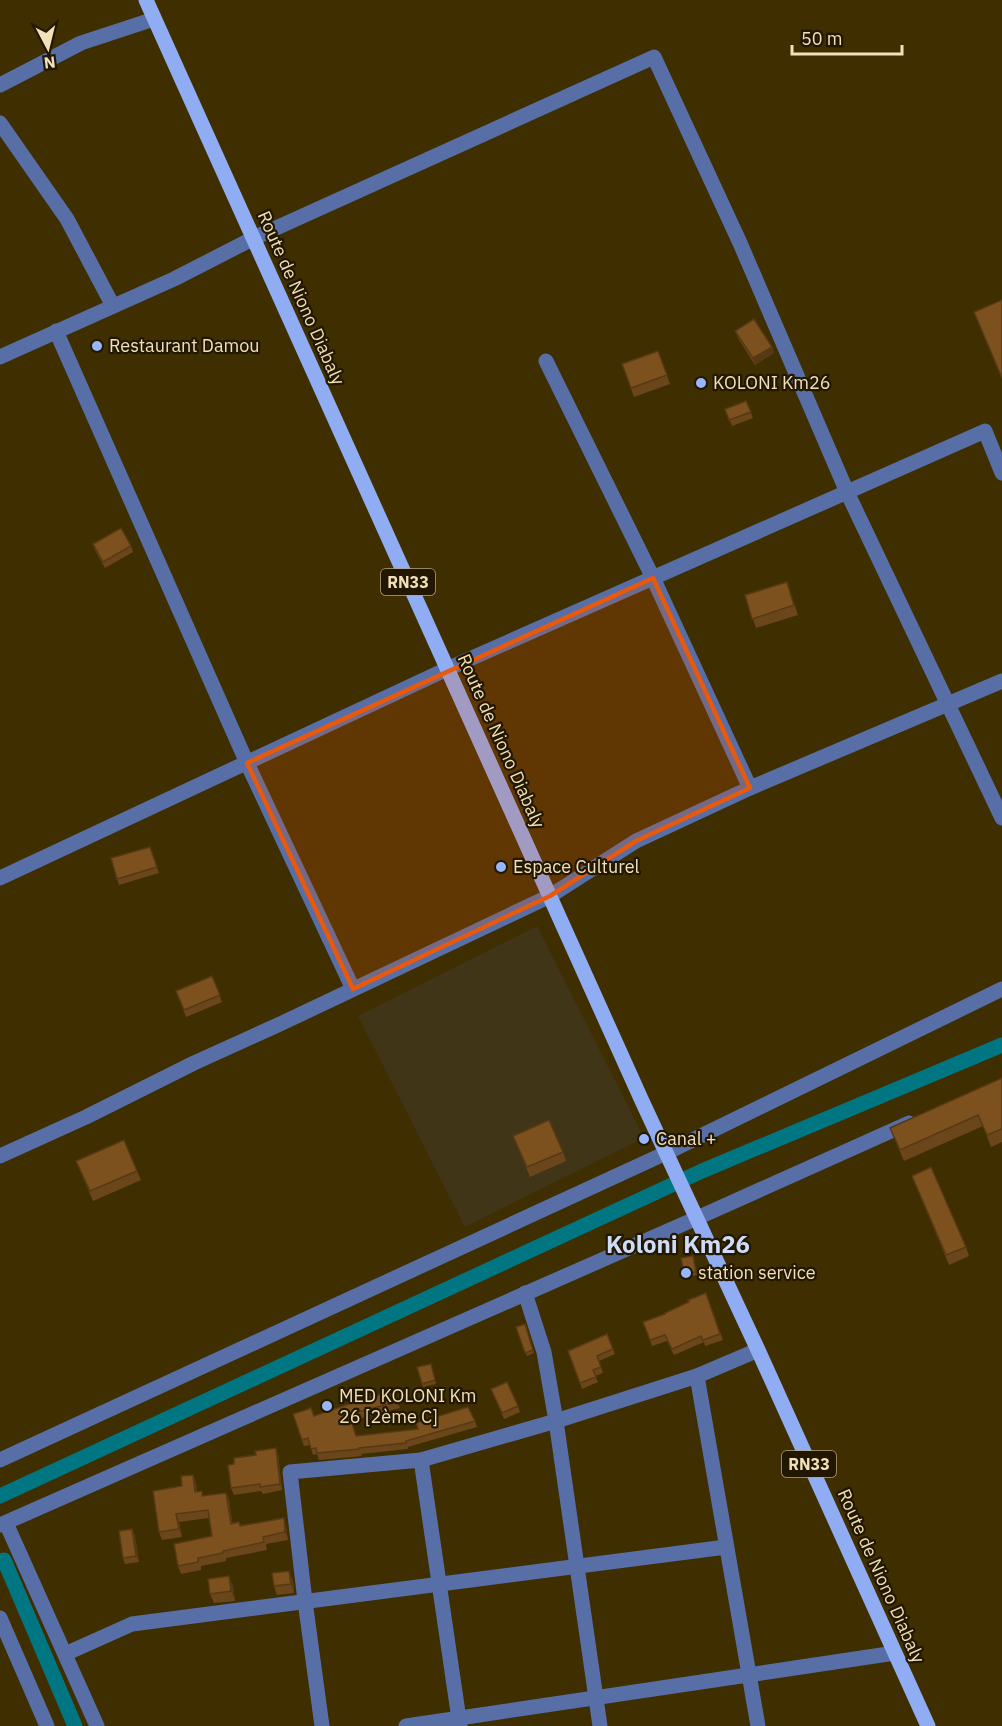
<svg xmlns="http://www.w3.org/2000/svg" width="1002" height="1726" viewBox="0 0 1002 1726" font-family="'IBM Plex Sans',sans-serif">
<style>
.built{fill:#413518}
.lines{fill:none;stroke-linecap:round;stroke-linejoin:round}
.canal{stroke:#007682;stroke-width:15}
.minor{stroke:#576ea7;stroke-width:15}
.major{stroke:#90acf2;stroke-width:15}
.wall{fill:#6b461a}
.shaded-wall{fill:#573915}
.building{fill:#7c511e;stroke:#573915;stroke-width:1.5}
.marked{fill:#e8590c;fill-opacity:0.2;stroke:#e8590c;stroke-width:4.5;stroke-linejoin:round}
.poi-dot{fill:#98b6fd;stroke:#221700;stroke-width:2}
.labels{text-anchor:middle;stroke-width:4.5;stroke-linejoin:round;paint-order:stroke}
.shield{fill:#221700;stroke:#b3a482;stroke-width:1.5}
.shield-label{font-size:16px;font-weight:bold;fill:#f1e0b9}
.street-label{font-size:18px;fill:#f1e0b9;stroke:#221700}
.poi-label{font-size:18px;fill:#f1e0b9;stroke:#221700;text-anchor:start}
.district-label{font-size:24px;font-weight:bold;fill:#cfdbf7;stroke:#221700}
</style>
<rect width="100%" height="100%" fill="#3f2e00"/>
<!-- built -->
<polygon class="built" points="537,926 644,1138 465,1227 358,1016"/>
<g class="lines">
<!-- canal -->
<g class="canal">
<polyline points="0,1496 702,1171 1002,1045"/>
<polyline points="4,1560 75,1726"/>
</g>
<!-- minor -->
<g class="minor">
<polyline points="0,85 81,43 154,19"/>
<polyline points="0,123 67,219 113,306"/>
<polyline points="56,331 247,763 353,989"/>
<polyline points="0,357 174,279 252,239 654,57 740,243 847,492 1002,818"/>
<polyline points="546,361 653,578 750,788"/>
<polyline points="0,878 447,669 985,431 1002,473"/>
<polyline points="0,1156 86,1117 194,1063 280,1024 550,896 636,841 750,788 1002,681"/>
<polyline points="525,1293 544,1352 556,1421 600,1726"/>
<polyline points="0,1460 666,1153 1002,989"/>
<polyline points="6,1523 97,1726"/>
<polyline points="0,1525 697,1218 909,1123"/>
<polyline points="0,1618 47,1726"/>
<polyline points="65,1654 132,1624 726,1547"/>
<polyline points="322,1726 305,1601 290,1472 421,1460"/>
<polyline points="406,1726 895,1653"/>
<polyline points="460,1726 421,1460 556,1421 697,1376"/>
<polyline points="758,1726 697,1376 758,1350"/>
</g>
<!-- major -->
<polyline class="major" points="146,0 642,1101 758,1350 928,1726"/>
</g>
<!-- wall -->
<g class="wall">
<polygon points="1002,300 1002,379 974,312"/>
<polygon points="735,331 772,347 774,353 755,365 738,338"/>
<polygon points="658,351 670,384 634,397 622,364"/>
<polygon points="746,401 753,418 732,426 725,409"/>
<polygon points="93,544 131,546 133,552 105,568 95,550"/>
<polygon points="787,582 798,615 756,628 745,595"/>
<polygon points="150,847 159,873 119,885 111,858"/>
<polygon points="212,976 222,1002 186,1017 176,991"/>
<polygon points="1002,1078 1002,1142 991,1147 983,1126 904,1161 890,1128"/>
<polygon points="513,1136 563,1152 566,1161 530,1177"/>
<polygon points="76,1161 137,1171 141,1180 93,1201"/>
<polygon points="912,1176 966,1247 969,1256 949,1265"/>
<polygon points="694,1259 697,1275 685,1277 684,1274"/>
<polygon points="706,1293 723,1340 705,1346 704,1342 674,1355 667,1341 652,1346 650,1340 665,1314"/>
<polygon points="525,1324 534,1353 527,1356 516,1327"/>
<polygon points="607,1334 615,1354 599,1361 603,1373 595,1376 598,1382 582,1389 568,1351"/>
<polygon points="431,1364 436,1384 423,1387 417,1367"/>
<polygon points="491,1389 518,1406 520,1412 504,1419"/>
<polygon points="394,1391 400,1408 351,1421 356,1436 418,1429 475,1421 477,1427 408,1447 408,1449 361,1454 362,1456 319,1460 317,1454 313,1455 310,1445 304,1446 293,1414 314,1416"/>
<polygon points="278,1454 282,1490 263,1494 261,1491 234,1495 231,1488 234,1464 256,1455"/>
<polygon points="193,1475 196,1483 197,1491 204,1496 226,1493 229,1500 232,1523 239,1522 241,1525 284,1518 286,1526 288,1540 266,1544 267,1550 226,1558 226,1561 201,1566 201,1570 181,1574 178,1566 212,1536 209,1518 179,1522 182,1537 162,1540 159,1532 182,1486"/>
<polygon points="132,1529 135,1536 139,1562 125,1564 123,1558"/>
<polygon points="293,1580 294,1593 277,1595 274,1586"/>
<polygon points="233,1586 235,1601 214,1603 210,1594"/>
</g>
<!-- shaded-wall -->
<g class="shaded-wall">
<polygon points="772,347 774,353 755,365 753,358"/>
<polygon points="276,1448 278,1454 282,1490 280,1484"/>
<polygon points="193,1475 196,1483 198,1499 195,1492"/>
<polygon points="226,1493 229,1500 234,1531 231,1524"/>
<polygon points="176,1514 179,1522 182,1537 179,1529"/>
<polygon points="284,1518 286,1526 288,1540 285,1532"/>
<polygon points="132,1529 135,1536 139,1562 136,1556"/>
<polygon points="289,1571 293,1580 294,1593 291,1584"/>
<polygon points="229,1576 233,1586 235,1601 231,1591"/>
</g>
<!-- building -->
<g class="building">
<polygon points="1002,300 1002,378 974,312"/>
<polygon points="754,319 772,347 753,358 735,331"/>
<polygon points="658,351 667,375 631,388 622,364"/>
<polygon points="746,401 751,412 729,420 725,409"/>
<polygon points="121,528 131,546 103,562 93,544"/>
<polygon points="787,582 794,605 752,619 745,595"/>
<polygon points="150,847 157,867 117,879 111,858"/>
<polygon points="212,976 220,995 184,1010 176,991"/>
<polygon points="1002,1078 1002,1129 987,1135 978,1115 900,1150 890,1128"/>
<polygon points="549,1120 563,1152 527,1167 513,1136"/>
<polygon points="124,1140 137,1171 90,1191 76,1161"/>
<polygon points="931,1167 966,1247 946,1255 912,1176"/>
<polygon points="693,1256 696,1272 684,1274 681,1258"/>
<polygon points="706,1293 720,1334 703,1340 701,1336 672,1349 665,1335 650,1340 643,1322 665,1314 665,1313 689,1302 688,1300"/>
<polygon points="525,1324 533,1350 525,1353 516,1327"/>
<polygon points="607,1334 613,1349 597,1356 601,1367 593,1370 596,1377 580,1383 568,1351"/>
<polygon points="431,1364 435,1380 422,1384 417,1367"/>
<polygon points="507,1382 518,1406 502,1413 491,1389"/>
<polygon points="394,1391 397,1402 349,1414 356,1436 418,1429 416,1423 468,1407 475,1421 406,1441 406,1443 359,1448 359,1449 317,1453 316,1448 311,1449 308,1438 302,1440 293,1414 311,1408 314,1416 366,1398"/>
<polygon points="276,1448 280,1484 260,1487 260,1484 231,1488 228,1465 234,1464 234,1458 256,1455 255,1451"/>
<polygon points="193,1475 195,1492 202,1491 202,1496 226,1493 231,1524 239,1522 240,1526 284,1518 285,1532 263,1537 264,1542 223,1551 223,1553 198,1558 198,1562 178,1566 174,1544 212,1536 208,1510 176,1514 179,1529 159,1532 153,1491 182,1486 181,1476"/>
<polygon points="132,1529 136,1556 123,1558 119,1531"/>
<polygon points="289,1571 291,1584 274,1586 272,1573"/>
<polygon points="229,1576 231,1591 210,1594 208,1579"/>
</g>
<!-- marked area -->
<path class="marked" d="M653 578 750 788 636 841 550 896 353 989 247 763Z"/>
<!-- markers -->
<g class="poi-dot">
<circle cx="97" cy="346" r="6"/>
<circle cx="701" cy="383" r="6"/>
<circle cx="501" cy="867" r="6"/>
<circle cx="644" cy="1139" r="6"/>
<circle cx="686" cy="1273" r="6"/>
<circle cx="327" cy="1406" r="6"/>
</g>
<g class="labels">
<!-- shield labels -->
<g class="shield">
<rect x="381" y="569" width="54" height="26" rx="4.5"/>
<rect x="782" y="1451" width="54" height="26" rx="4.5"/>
</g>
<g class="shield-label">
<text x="408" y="588">RN33</text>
<text x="809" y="1470">RN33</text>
</g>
<!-- street labels -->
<g class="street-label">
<text transform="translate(301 298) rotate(66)" y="6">Route de Niono Diabaly</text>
<text transform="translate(501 741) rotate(66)" y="6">Route de Niono Diabaly</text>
<text transform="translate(881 1576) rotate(66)" y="6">Route de Niono Diabaly</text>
</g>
<!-- poi labels -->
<g class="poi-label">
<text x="109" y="352">Restaurant Damou</text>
<text x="713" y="389">KOLONI Km26</text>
<text x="513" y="873">Espace Culturel</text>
<text x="656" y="1145">Canal +</text>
<text x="698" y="1279">station service</text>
<text x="339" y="1402">MED KOLONI Km<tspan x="339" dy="21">26 [2ème C]</tspan></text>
</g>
<!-- district labels -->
<g class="district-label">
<text x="678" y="1253">Koloni Km26</text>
</g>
</g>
<!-- north arrow -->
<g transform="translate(48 48) rotate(173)" stroke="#221700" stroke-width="4.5" paint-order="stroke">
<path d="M0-4.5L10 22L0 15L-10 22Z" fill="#f1e0b9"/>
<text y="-9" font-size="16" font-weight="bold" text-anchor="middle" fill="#f1e0b9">N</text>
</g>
<!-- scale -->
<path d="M792 45v9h110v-9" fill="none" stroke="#f1e0b9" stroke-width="3"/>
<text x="801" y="45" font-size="18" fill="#f1e0b9" stroke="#221700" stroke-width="4.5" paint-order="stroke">50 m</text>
</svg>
